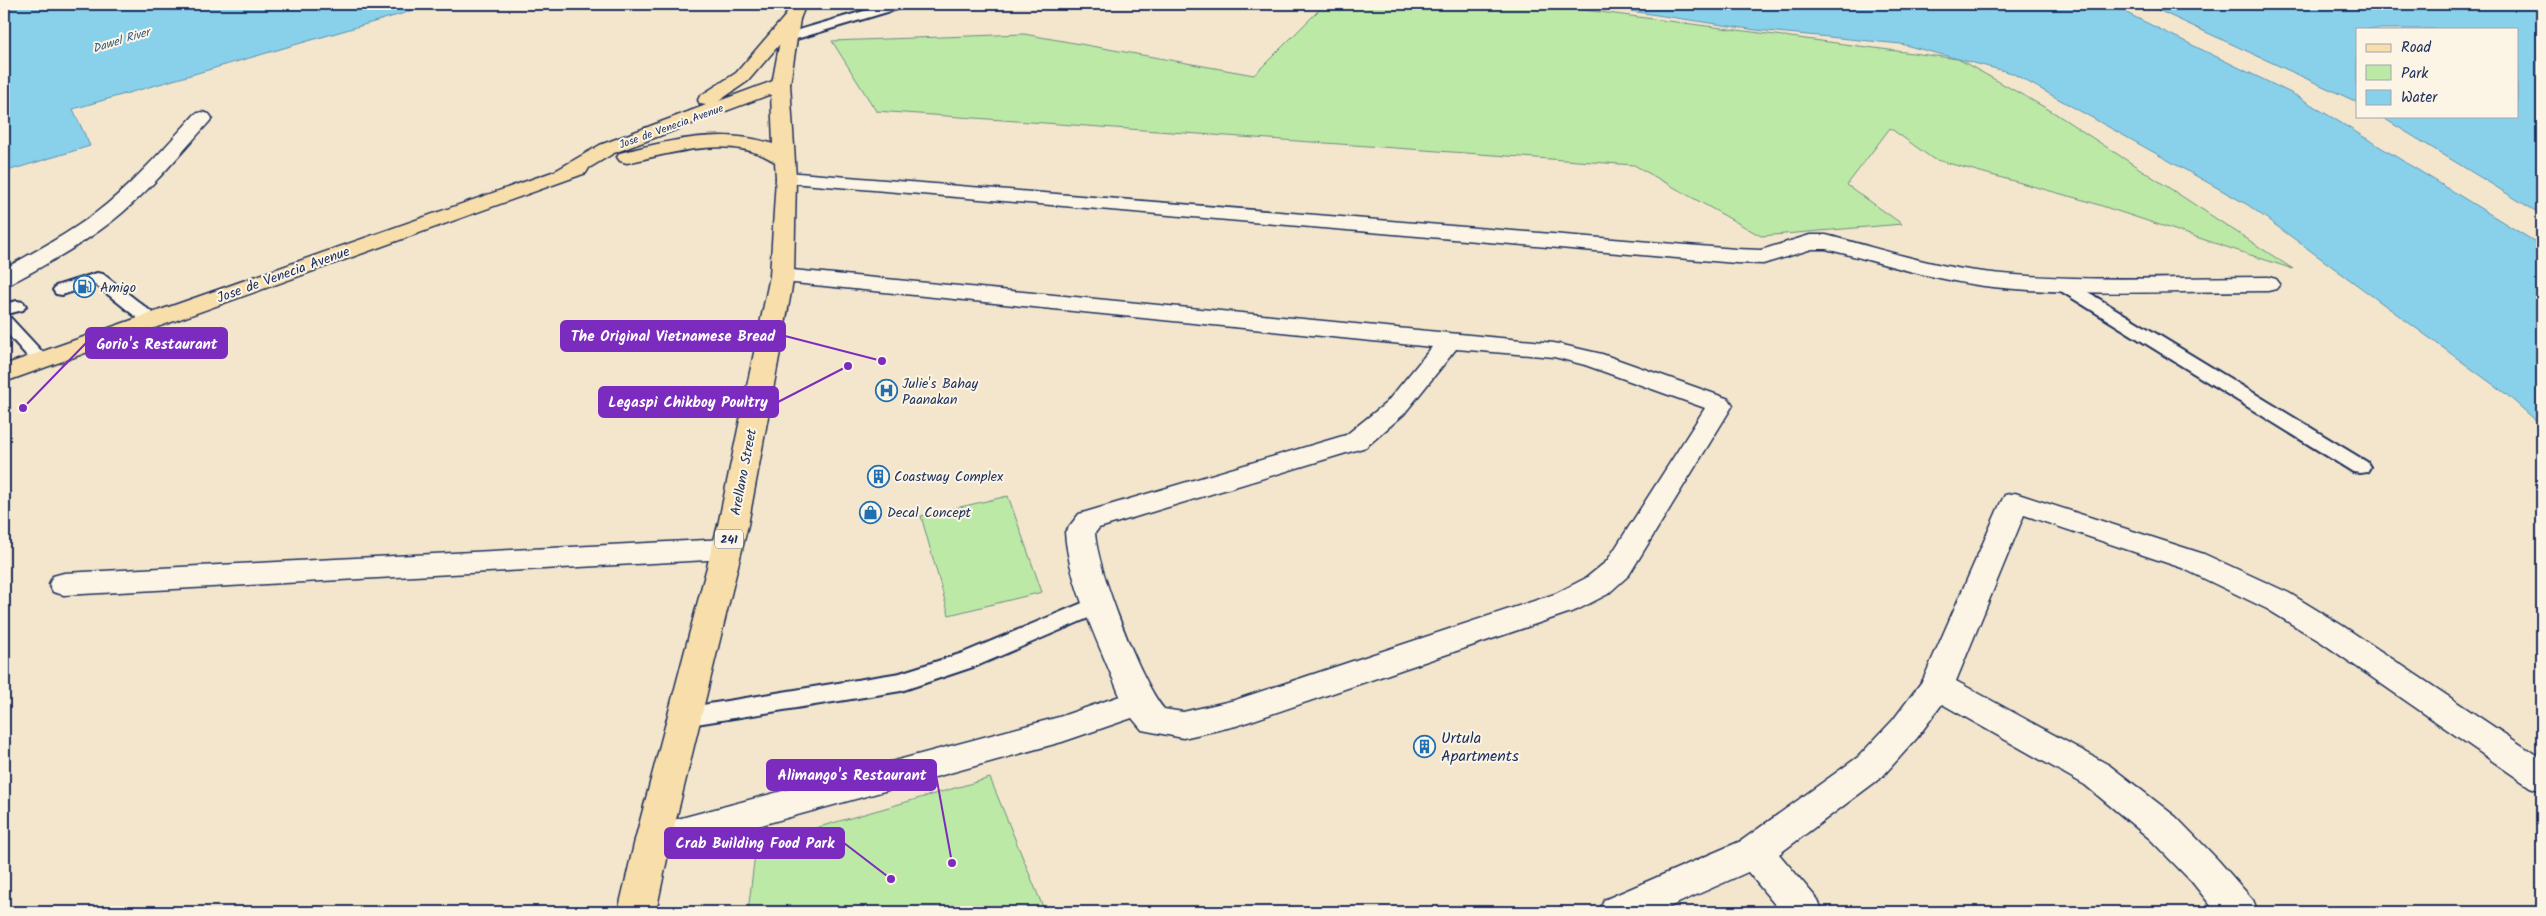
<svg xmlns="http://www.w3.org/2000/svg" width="2546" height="916" viewBox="0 0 2546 916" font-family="Kalam,sans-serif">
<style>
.green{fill:#bde9a6;stroke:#6c8c82}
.water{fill:#89d1ea;stroke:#5d90b2}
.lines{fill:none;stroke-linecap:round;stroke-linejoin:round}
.lane-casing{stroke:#1b2f5e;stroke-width:4}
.street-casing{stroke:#1b2f5e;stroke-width:3}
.primary-casing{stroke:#1b2f5e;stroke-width:3}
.highway-casing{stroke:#1b2f5e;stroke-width:3}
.lane{fill:#fcf5e5;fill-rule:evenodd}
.street{fill:#fcf5e5;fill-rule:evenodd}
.primary{fill:#f8deab;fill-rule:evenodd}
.highway{fill:#f8deab;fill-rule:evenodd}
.labels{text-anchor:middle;stroke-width:4;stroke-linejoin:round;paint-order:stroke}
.far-street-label{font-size:11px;fill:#1b2f5e;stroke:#fcf5e5}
.far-water-label{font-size:12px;font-style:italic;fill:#365881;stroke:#fcf5e5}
.shield{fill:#fcf5e5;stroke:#5e6a86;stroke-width:1}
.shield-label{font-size:12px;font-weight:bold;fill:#1b2f5e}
.street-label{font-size:14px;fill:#1b2f5e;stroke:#fcf5e5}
.poi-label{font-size:14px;fill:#1b2f5e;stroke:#fcf5e5;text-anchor:start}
.near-poi-label{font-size:16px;fill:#1b2f5e;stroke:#fcf5e5;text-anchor:start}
.leader{fill:none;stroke:#7b2cbf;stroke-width:2}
.callout-dot{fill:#7b2cbf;stroke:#fcf5e5;stroke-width:2}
.callout{fill:#7b2cbf;stroke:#7b2cbf;stroke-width:2}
.callout-label{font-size:15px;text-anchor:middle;font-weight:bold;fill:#fff}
</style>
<rect width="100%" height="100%" fill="#f3e6cc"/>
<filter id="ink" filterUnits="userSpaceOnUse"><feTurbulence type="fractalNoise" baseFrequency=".02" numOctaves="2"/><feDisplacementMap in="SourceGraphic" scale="10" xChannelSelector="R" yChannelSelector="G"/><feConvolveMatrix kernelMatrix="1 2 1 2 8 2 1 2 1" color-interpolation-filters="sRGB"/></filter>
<g filter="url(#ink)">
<!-- green -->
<g class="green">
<polygon points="1325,4 1539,4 1958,59 2053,112 2293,269 2087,201 1933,159 1890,128 1847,185 1902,224 1761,236 1634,165 876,111 832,41 1024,34 1254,75"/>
<polygon points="1008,496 1042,592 949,615 921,516"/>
<polygon points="990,778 1045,912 748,912 756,845"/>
</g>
<!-- water -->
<g class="water">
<polygon points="4,4 436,4 73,109 90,146 4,172"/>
<polygon points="1584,4 2108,4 2297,96 2542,246 2542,426 2506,394 2248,205 2012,73 1901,44 1756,30"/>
<polygon points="2145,4 2542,4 2542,215 2380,116 2517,116 2517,29 2357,29 2357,102"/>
</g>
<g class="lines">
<defs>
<g id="lane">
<polygon points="888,4 906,4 904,7 793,40 785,40 783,37 785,34"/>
<polygon points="97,273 103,274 158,317 161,321 158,325 146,325 95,284 62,295 56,294 53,290 56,286"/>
<polygon points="2062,279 2068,280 2367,462 2370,467 2367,472 2360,473 2353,472 2056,288 2054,284 2056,280"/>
<polygon points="17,301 23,302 26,306 23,310 7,314 47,357 50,361 47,365 35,365 4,330 4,304"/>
<polygon points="1099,596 1107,598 1110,604 1107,610 979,665 901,691 684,726 675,724 672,717 675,710 684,708 900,673 963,653"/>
</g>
<g id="street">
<path d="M202 112 209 114 212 118 209 122C181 153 154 186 122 213 89 241 50 262 12 283L4 285V269C39 249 76 230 107 204 139 177 167 145 195 114Z"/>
<path d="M786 172 1736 249 1761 250 1810 235H1826C1878 248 1931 266 1984 272 2078 283 2174 277 2268 277L2276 279 2280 284 2276 289 2268 291C2174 291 2078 297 1984 286 1931 279 1878 262 1826 249H1812L1763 264 1736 263 779 182 776 178 779 174Z"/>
<path d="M782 269 1554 343 1602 354 1729 399 1733 405 1629 575 1608 594 1577 610 1236 726 1183 738 1142 730 1132 718 1062 742 653 855 640 851 635 840 640 829 1059 717 1120 696C1101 648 1068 583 1065 532L1079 514 1346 435 1386 403 1432 347 774 281 770 276 774 271ZM1456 349 1554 357 1585 365 1705 408 1607 561 1586 578 1555 594 1235 700 1183 712 1164 709C1140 680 1098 571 1095 533L1099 528 1366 447 1404 414Z"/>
<polygon points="2015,493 2204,554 2289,593 2343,626 2542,759 2542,791 2530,787 2321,642 2267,609 2182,568 2024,515 1956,681 2109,765 2176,817 2218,860 2253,900 2258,912 2216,912 2192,882 2150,839 2085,785 1942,704 1917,738 1882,777 1779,854 1818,900 1823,912 1781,912 1748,872 1658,912 1599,912 1604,900 1741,841 1858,757 1893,720 1923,680 2001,502 2005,495"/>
<polygon points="726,539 736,542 741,549 736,556 726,559 64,595 53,592 49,584 53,576 64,573"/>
</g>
<polygon id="primary" points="790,4 806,4 800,19 790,84 788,88 774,88 772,84 784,19"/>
<path id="highway" d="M792 14 798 15 800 19 798 23 748 81 719 101 781 78 788 80 790 84 796 178 794 276 748 525 671 840 656 912H618L635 840 718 525 770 276 776 178 775 162C732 134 673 153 627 163L620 161 617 157 620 153C669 140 724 127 773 144L771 94 614 153 589 168 586 173 13 379 4 382V365L555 171 600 145 706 105 700 104 698 100 700 96 736 73 786 15Z"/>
</defs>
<!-- lane casing -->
<use href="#lane" class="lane-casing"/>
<!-- street casing -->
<use href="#street" class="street-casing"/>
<!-- primary casing -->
<use href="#primary" class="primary-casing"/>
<!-- highway casing -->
<use href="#highway" class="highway-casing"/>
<!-- lane -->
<use href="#lane" class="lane"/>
<!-- street -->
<use href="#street" class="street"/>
<!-- primary -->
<use href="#primary" class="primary"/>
<!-- highway -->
<use href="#highway" class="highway"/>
</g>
</g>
<!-- icons -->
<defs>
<symbol id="fuel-ring" viewBox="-11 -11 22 22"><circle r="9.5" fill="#fcf5e5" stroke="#1f6fb2" stroke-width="1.5"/><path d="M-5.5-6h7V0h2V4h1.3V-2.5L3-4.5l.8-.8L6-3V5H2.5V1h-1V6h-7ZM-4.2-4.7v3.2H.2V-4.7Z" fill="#1f6fb2"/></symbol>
<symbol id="hospital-ring" viewBox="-11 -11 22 22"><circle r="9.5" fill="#fcf5e5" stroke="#1f6fb2" stroke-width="1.5"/><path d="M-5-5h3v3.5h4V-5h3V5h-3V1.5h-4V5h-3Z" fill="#1f6fb2"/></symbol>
<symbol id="building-ring" viewBox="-11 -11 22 22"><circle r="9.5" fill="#fcf5e5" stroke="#1f6fb2" stroke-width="1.5"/><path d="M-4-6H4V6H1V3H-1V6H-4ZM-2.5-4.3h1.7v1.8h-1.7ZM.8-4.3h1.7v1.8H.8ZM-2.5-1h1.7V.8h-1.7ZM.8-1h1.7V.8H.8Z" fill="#1f6fb2"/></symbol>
<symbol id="shop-ring" viewBox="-11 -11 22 22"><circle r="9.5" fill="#fcf5e5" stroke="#1f6fb2" stroke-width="1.5"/><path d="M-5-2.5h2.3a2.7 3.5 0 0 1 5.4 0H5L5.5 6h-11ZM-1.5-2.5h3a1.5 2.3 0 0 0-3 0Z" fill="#1f6fb2"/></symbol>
</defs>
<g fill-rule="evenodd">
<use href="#fuel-ring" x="72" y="274" width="25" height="25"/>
<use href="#hospital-ring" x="874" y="378" width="25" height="25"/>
<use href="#building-ring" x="866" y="464" width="25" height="25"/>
<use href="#shop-ring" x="858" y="500" width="25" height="25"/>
<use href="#building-ring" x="1412" y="734" width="25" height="25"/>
</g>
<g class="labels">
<!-- far-street labels -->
<g class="far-street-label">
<text transform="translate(671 126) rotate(-20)" y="4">Jose de Venecia Avenue</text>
</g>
<!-- far-water labels -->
<g class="far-water-label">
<text transform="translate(121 40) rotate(-17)" y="4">Dawel River</text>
</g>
<!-- shield labels -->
<rect class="shield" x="715" y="529.5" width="28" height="19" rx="4"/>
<g class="shield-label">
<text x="729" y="543">241</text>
</g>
<!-- street labels -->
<g class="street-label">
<text transform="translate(283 274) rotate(-20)" y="5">Jose de Venecia Avenue</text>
<text transform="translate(743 472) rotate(-79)" y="5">Arellano Street</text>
</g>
<!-- poi labels -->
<g class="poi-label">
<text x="100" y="292">Amigo</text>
<text x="902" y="388">Julie's Bahay<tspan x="902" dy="16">Paanakan</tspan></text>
<text x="894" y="481">Coastway Complex</text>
<text x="887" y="517">Decal Concept</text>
</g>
<!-- near-poi labels -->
<g class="near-poi-label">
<text x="1441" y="743">Urtula<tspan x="1441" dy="18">Apartments</tspan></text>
</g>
</g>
<!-- callouts -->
<path class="leader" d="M882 361L785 336M23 408L86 343M848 366L778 402M952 863L936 775M891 879L844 843"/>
<g class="callout-dot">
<circle cx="882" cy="361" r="5"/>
<circle cx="23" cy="408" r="5"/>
<circle cx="848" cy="366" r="5"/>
<circle cx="952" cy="863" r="5"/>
<circle cx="891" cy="879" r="5"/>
</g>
<g class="callout">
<rect x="561" y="321" width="224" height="30" rx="5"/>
<rect x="86" y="328" width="141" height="30" rx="5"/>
<rect x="599" y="387" width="179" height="30" rx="5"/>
<rect x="767" y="760" width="169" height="30" rx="5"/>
<rect x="665" y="828" width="179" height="30" rx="5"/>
</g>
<g class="callout-label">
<text x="673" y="341">The Original Vietnamese Bread</text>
<text x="157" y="349">Gorio's Restaurant</text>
<text x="688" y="407">Legaspi Chikboy Poultry</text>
<text x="852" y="780">Alimango's Restaurant</text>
<text x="755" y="848">Crab Building Food Park</text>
</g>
<!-- margin -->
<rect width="2546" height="916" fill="none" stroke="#fcf5e5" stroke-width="20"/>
<rect x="10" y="10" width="2526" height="896" fill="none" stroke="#1b2f5e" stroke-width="2" filter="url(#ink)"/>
<!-- legend -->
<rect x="2356" y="28" width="162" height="90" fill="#fcf5e5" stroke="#a2a6af"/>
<rect x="2366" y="44" width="25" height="8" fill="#f8deab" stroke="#a2a6af"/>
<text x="2401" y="52" font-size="15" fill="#1b2f5e">Road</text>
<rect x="2366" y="65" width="25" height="15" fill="#bde9a6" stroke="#a2a6af"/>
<text x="2401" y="78" font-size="15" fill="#1b2f5e">Park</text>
<rect x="2366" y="90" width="25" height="15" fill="#89d1ea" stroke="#a2a6af"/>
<text x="2401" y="102" font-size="15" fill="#1b2f5e">Water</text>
</svg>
